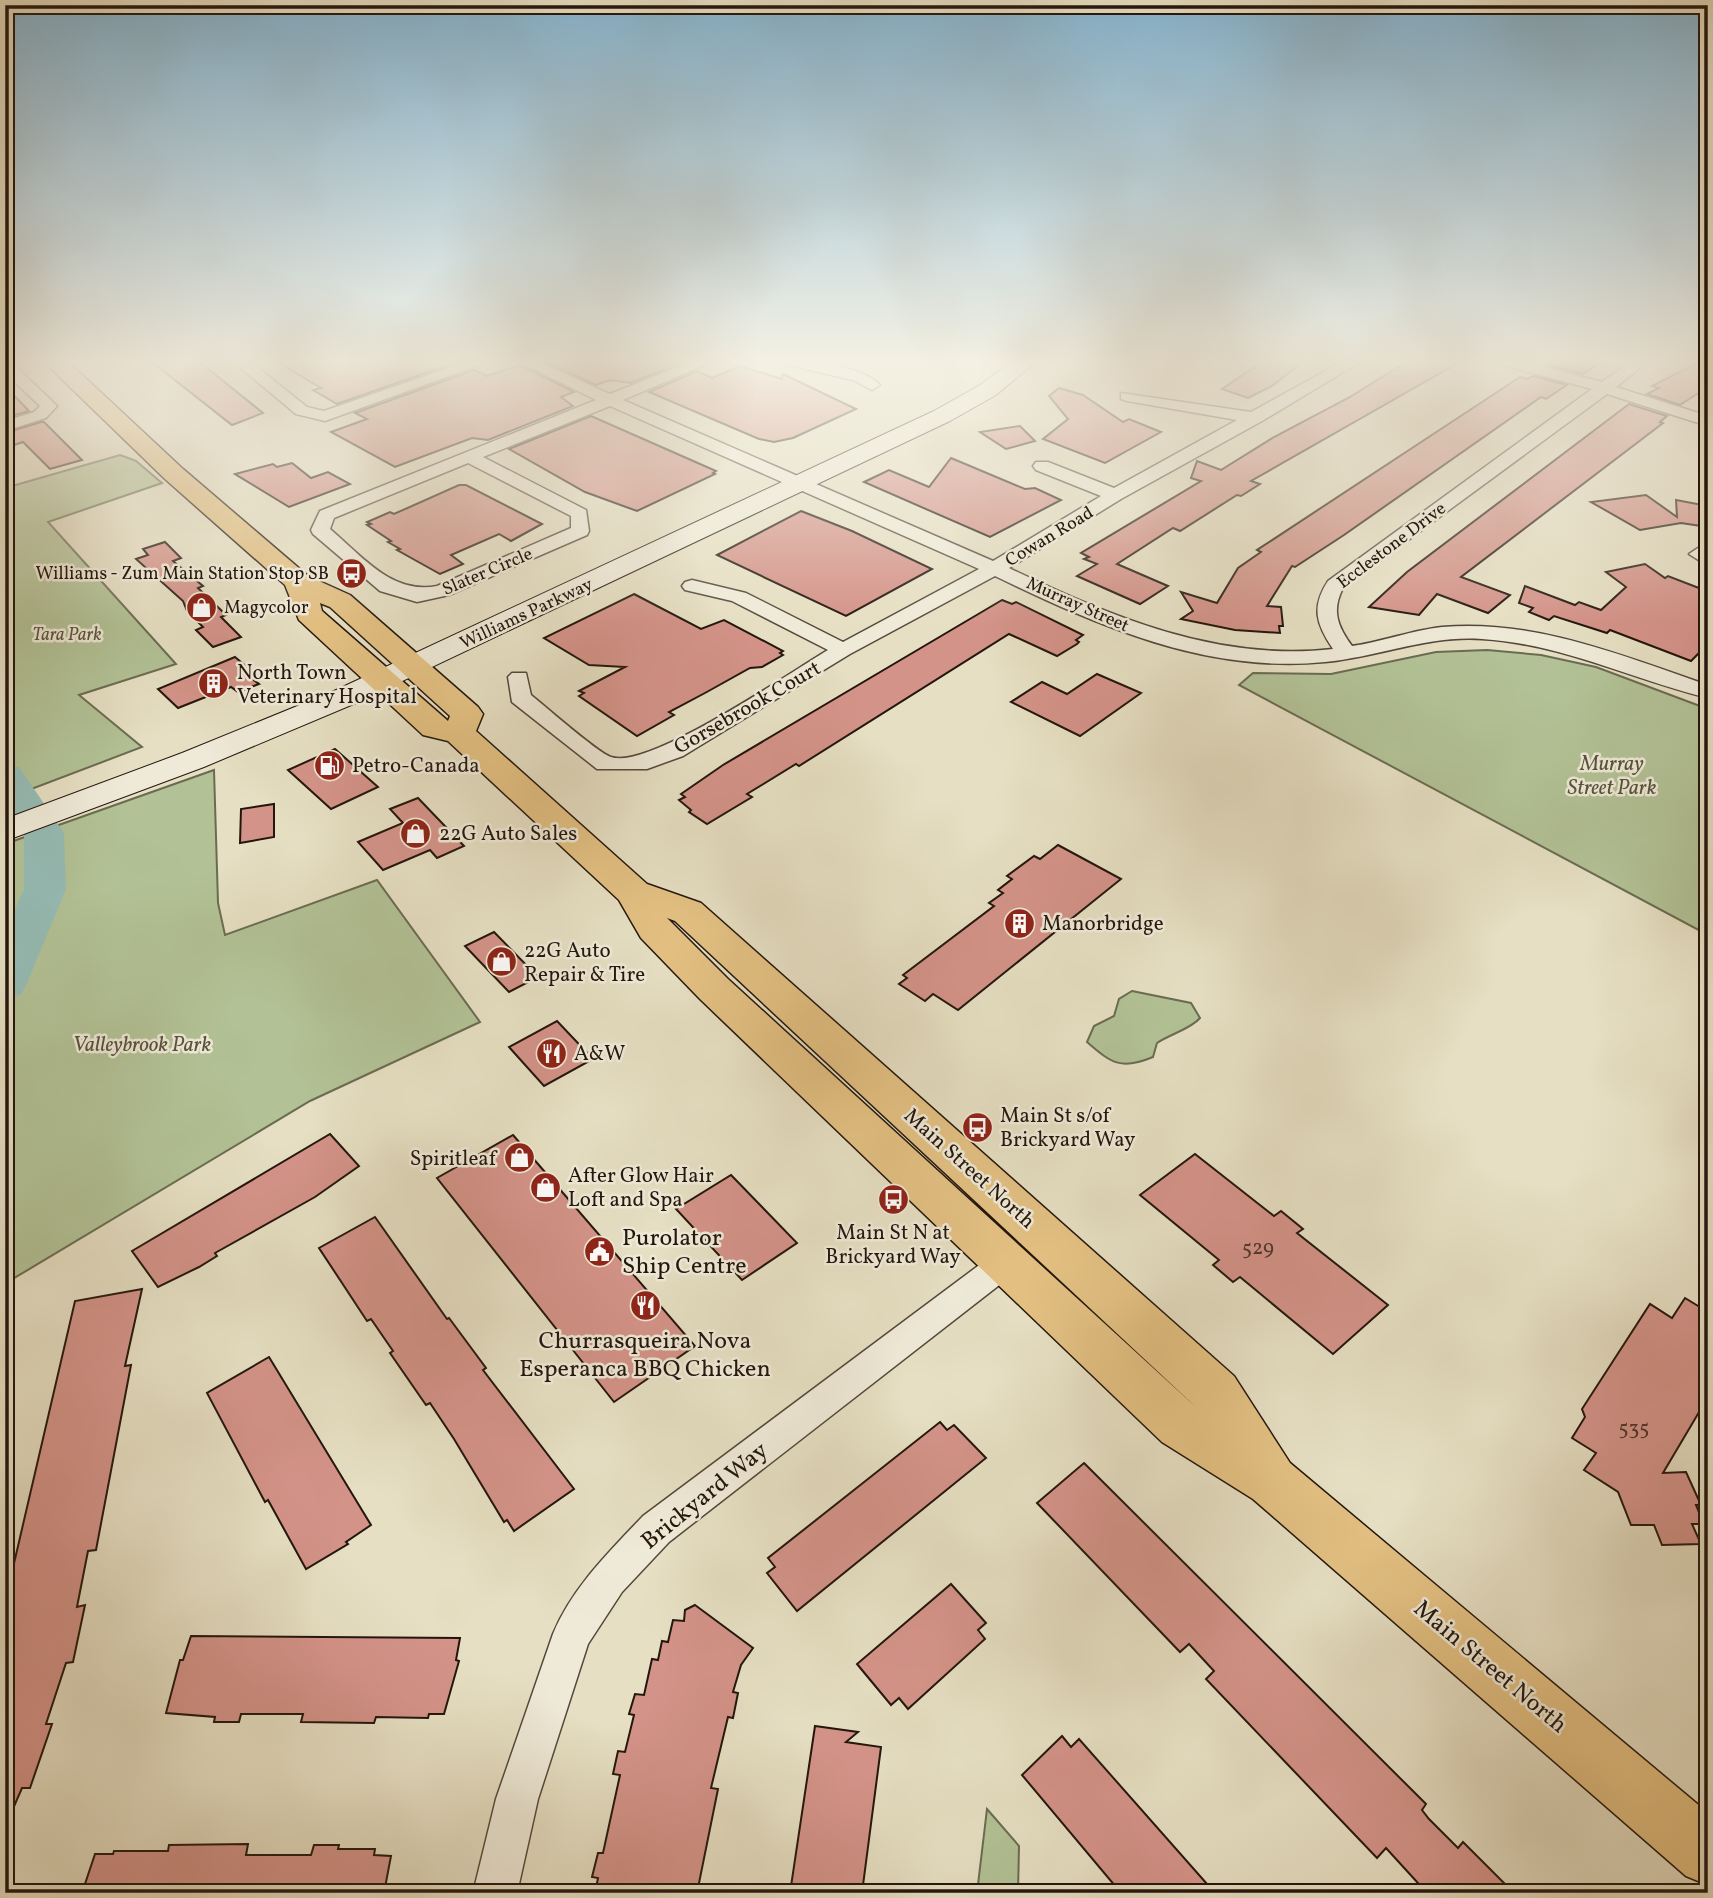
<svg xmlns="http://www.w3.org/2000/svg" width="1713" height="1898" viewBox="0 0 1713 1898" font-family="Vollkorn,serif">
<style>
.green{fill:#b2c296;stroke:#6a6c52;stroke-width:2}
.lines{fill:none;stroke-linecap:round;stroke-linejoin:round}
.river{fill:#96bcb5;fill-rule:evenodd}
.building{fill:#d49389;stroke:#23160d;stroke-width:2}
.street-casing{stroke:#54483a;stroke-width:3}
.secondary-casing{stroke:#23160d;stroke-width:2}
.primary-casing{stroke:#23160d;stroke-width:3}
.street{fill:#efead8;fill-rule:evenodd}
.secondary{fill:#efead8;fill-rule:evenodd}
.primary{fill:#e3c082;fill-rule:evenodd}
.labels{text-anchor:middle;stroke-width:5;stroke-linejoin:round;paint-order:stroke}
.far-street-label{font-size:18px;fill:#23160d;stroke:#efead8}
.far-poi-label{font-size:18px;fill:#23160d;stroke:#efead8;text-anchor:end}
.far-park-label{font-size:18px;font-style:italic;fill:#55523d;stroke:#efead8}
.poi-label{font-size:21px;fill:#23160d;stroke:#efead8;text-anchor:start}
.street-label{font-size:21px;fill:#23160d;stroke:#efead8}
.park-label{font-size:21px;font-style:italic;fill:#55523d;stroke:#efead8}
.near-number-label{font-size:21px;fill:#4f352c}
.near-poi-label{font-size:24px;fill:#23160d;stroke:#efead8;text-anchor:start}
.near-street-label{font-size:24px;fill:#23160d;stroke:#efead8}
</style>
<rect width="100%" height="100%" fill="#e6dfc3"/>
<filter id="stains"><feTurbulence type="fractalNoise" baseFrequency=".00286" numOctaves="4"/><feColorMatrix values="0 0 0 0 .2 0 0 0 0 .09 0 0 0 0 .02 0 0 0 .5 -.17"/></filter>
<radialGradient id="worn" r=".72"><stop offset=".6" stop-color="#630" stop-opacity="0"/><stop offset="1" stop-color="#630" stop-opacity=".3"/></radialGradient>
<!-- green -->
<g class="green">
<polygon points="120,455 136,461 162,483 48,522 176,664 79,695 142,747 5,799 5,488"/>
<polygon points="1487,650 1541,655 1596,667 1708,709 1708,935 1239,685 1253,673 1331,674 1436,652"/>
<polygon points="214,770 218,903 225,935 377,880 480,1022 310,1101 11,1280 5,1303 5,844"/>
<path d="M1132 991 1191 1003 1200 1018C1191 1029 1170 1034 1157 1043L1153 1057C1122 1070 1112 1064 1087 1042L1094 1026 1114 1016 1119 999Z"/>
<polygon points="987,1809 1019,1846 1018,1893 977,1893"/>
</g>
<g class="lines">
<!-- river -->
<polygon class="river" points="5,764 19,767 64,833 66,889 27,983 21,994 5,999 5,932 24,889 24,833 5,805"/>
</g>
<!-- building -->
<g class="building">
<polygon points="148,359 196,359 263,413 232,425"/>
<polygon points="272,359 450,359 457,362 337,404 313,390 321,388"/>
<polygon points="539,359 668,359 679,364 630,383 610,380 596,385"/>
<polygon points="1266,359 1307,359 1272,386 1248,398 1222,389"/>
<polygon points="1411,359 1465,359 1251,481 1260,484 1241,496 1237,495 1180,531 1173,528 1117,564 1168,586 1140,604 1077,576 1097,564 1084,559 1089,557 1081,553 1201,481 1191,478 1197,461 1221,470 1274,437 1350,397"/>
<polygon points="1560,359 1606,359 1583,374 1549,365"/>
<polygon points="1705,359 1708,359 1708,387 1680,405 1647,394 1659,388 1652,386"/>
<polygon points="520,365 574,392 561,397 573,406 488,440 472,438 395,467 331,432 367,419 355,413 474,370 487,376"/>
<polygon points="740,366 782,379 783,374 856,409 793,438 774,442 759,439 649,392 697,371 712,378"/>
<polygon points="1533,376 1567,385 1546,399 1541,397 1344,535 1295,567 1292,566 1267,606 1281,607 1283,626 1279,626 1280,633 1235,630 1181,619 1193,611 1181,592 1217,603 1238,568 1261,552 1257,550 1520,377 1527,379"/>
<polygon points="5,386 29,411 5,418"/>
<polygon points="1059,388 1083,395 1123,422 1129,419 1161,432 1105,463 1043,439 1068,419 1049,396"/>
<polygon points="1629,404 1667,416 1660,422 1663,423 1461,577 1510,595 1488,613 1437,594 1419,615 1369,607 1407,572"/>
<polygon points="591,416 716,471 713,473 715,474 637,511 585,492 509,449"/>
<polygon points="41,422 44,422 82,460 50,469 23,442 5,448 5,433"/>
<polygon points="1020,426 1035,441 1006,449 980,432"/>
<polygon points="951,458 1025,489 1035,488 1061,500 990,537 864,482 889,470 929,487"/>
<polygon points="292,463 311,478 328,472 350,484 289,507 235,474 273,464 277,467"/>
<polygon points="459,485 466,485 542,524 511,541 499,534 451,555 463,564 440,574 397,550 400,549 388,542 391,541 367,525 371,524 367,522 390,512 394,514"/>
<polygon points="1646,495 1677,517 1676,500 1708,506 1708,527 1681,523 1640,530 1591,502"/>
<polygon points="801,511 852,531 932,569 846,616 717,555"/>
<polygon points="165,542 181,558 173,561 203,586 198,588 226,615 221,617 241,637 213,647 196,630 203,627 187,611 183,601 136,559 148,555 143,549"/>
<polygon points="1645,564 1665,578 1668,576 1704,590 1700,594 1708,599 1708,656 1699,653 1691,661 1610,630 1607,633 1554,616 1549,620 1529,612 1533,608 1519,603 1525,586 1575,605 1579,602 1601,610 1626,587 1606,572"/>
<polygon points="634,594 701,629 724,620 783,651 780,653 783,655 762,667 750,668 705,693 669,712 674,715 637,736 579,696 584,693 579,691 625,667 589,665 544,638"/>
<polygon points="1002,600 1012,604 1016,602 1083,635 1076,640 1079,642 1077,644 1057,656 1009,634 799,766 796,764 747,794 752,797 707,824 689,812 691,810 679,800 685,797 681,794 723,765"/>
<polygon points="235,657 255,674 250,677 259,684 238,692 231,687 178,708 158,689"/>
<polygon points="1097,674 1141,693 1080,736 1011,702 1042,682 1067,694"/>
<polygon points="335,749 378,787 331,809 288,770"/>
<polygon points="418,798 464,846 437,858 430,850 383,870 358,842 403,823 390,809"/>
<polygon points="274,804 274,837 240,843 241,809"/>
<polygon points="1058,845 1121,879 958,1010 933,994 925,1001 899,984 907,978 903,975 994,906 989,903 1003,893 998,890 1012,879 1007,876 1034,856 1040,859"/>
<polygon points="494,932 538,977 509,992 465,946"/>
<polygon points="557,1021 593,1059 544,1086 509,1047"/>
<polygon points="330,1134 359,1166 315,1197 215,1253 217,1256 199,1267 158,1287 132,1251"/>
<polygon points="513,1135 695,1346 614,1402 437,1178"/>
<polygon points="1195,1154 1274,1216 1281,1211 1303,1229 1297,1233 1388,1305 1333,1354 1240,1277 1233,1282 1213,1265 1219,1260 1140,1195"/>
<polygon points="731,1175 797,1243 742,1280 676,1209"/>
<polygon points="375,1217 447,1319 449,1318 486,1368 483,1370 574,1489 514,1531 507,1520 504,1522 454,1439 430,1403 426,1405 390,1353 393,1351 371,1319 367,1321 319,1248"/>
<polygon points="142,1289 125,1366 131,1365 96,1550 88,1551 77,1607 85,1605 73,1662 66,1663 46,1724 52,1724 30,1788 22,1788 5,1827 5,1602 75,1301"/>
<polygon points="1685,1298 1708,1312 1708,1397 1663,1473 1686,1472 1701,1505 1696,1505 1704,1524 1692,1524 1701,1544 1662,1545 1654,1525 1631,1525 1618,1492 1584,1470 1596,1453 1572,1438 1585,1417 1582,1409 1650,1304 1672,1318"/>
<polygon points="269,1357 371,1525 346,1542 348,1544 306,1569 268,1500 265,1502 207,1393"/>
<polygon points="940,1422 947,1430 954,1425 986,1458 797,1611 767,1573 775,1567 768,1558"/>
<polygon points="1084,1463 1426,1804 1422,1810 1429,1819 1458,1848 1463,1842 1514,1893 1427,1893 1386,1848 1377,1858 1206,1679 1214,1671 1189,1644 1180,1652 1037,1503"/>
<polygon points="951,1584 986,1623 978,1630 985,1639 908,1709 899,1698 891,1705 857,1664"/>
<polygon points="695,1605 753,1648 741,1665 733,1692 738,1693 733,1718 728,1717 711,1788 718,1789 697,1893 595,1893 598,1878 592,1877 598,1853 603,1853 620,1775 613,1774 618,1751 625,1752 634,1715 629,1714 635,1694 644,1695 652,1659 658,1660 662,1641 668,1642 673,1620 684,1621 685,1610"/>
<polygon points="191,1636 460,1638 456,1660 459,1661 444,1714 429,1714 428,1718 376,1717 374,1723 301,1722 303,1714 241,1714 239,1722 214,1722 215,1717 166,1713 180,1660 183,1660"/>
<polygon points="815,1726 858,1732 846,1742 881,1747 862,1893 790,1893"/>
<polygon points="1062,1736 1071,1747 1079,1739 1215,1893 1121,1893 1022,1775"/>
<polygon points="248,1844 246,1855 311,1855 314,1845 339,1845 338,1849 375,1849 374,1855 391,1856 384,1893 82,1893 95,1854 113,1854 114,1851 168,1851 169,1845"/>
</g>
<g class="lines">
<defs>
<g id="street">
<polygon points="5,359 10,361 57,406 46,418 5,431 5,421 34,412 40,406 5,373"/>
<polygon points="230,359 247,359 307,407 324,411 474,359 496,359 325,421 296,414"/>
<path d="M514 359H533L610 394 698 359H718L623 400 993 561 1101 496 1036 470 1033 466 1036 462H1048L1114 488 1237 420 1127 401 1121 399V393L1251 412 1347 359H1365L1262 421 1121 499 1009 568C1112 617 1216 662 1333 649 1316 624 1311 607 1328 581L1592 389 1492 362 1490 359H1514L1602 382 1635 359H1651L1616 387 1708 416V426L1607 394 1343 588C1331 611 1338 627 1352 646 1382 642 1412 630 1442 627 1534 619 1623 656 1708 685V698C1631 679 1563 644 1482 639 1429 635 1378 657 1325 662 1207 674 1098 626 995 576L850 654 683 756 647 769H597L512 702 508 677 512 673H526L531 695C545 706 598 753 611 757 649 770 789 673 828 650L732 601 685 590 682 586 685 582 692 580 746 593 843 642 979 569 610 406 483 457 586 510 589 531 587 535 449 595 417 602 380 591 313 534 311 530 320 511 596 400ZM468 463 571 516V528L437 586C392 595 362 556 330 529L334 518Z"/>
<path d="M772 359C798 358 862 365 880 385L872 390 853 380 775 362Z"/>
<polygon points="1698,548 1708,552 1708,566 1689,554"/>
<path d="M1005 1250 1016 1254 1021 1263 1016 1272 669 1542 622 1592 588 1644 538 1799 517 1893H473L496 1799 553 1634C572 1588 609 1552 643 1516L994 1254Z"/>
</g>
<polygon id="secondary" points="1015,359 1039,359 996,395 950,421 356,703 204,767 5,841 5,819 182,753 334,691 934,411 980,385"/>
<path id="primary" d="M41 359H65L183 469 308 576 350 595 478 707 483 714 476 731 647 884 701 903 1234 1376 1290 1463 1708 1813V1885L1686 1876 1253 1499 1162 1442 700 999 641 938 619 900 448 741 423 735 299 620 285 585 165 479ZM320 603 330 607 450 716 448 721 322 611ZM667 918 675 921 1198 1409 728 979Z"/>
</defs>
<!-- street casing -->
<use href="#street" class="street-casing"/>
<!-- secondary casing -->
<use href="#secondary" class="secondary-casing"/>
<!-- primary casing -->
<use href="#primary" class="primary-casing"/>
<!-- street -->
<use href="#street" class="street"/>
<!-- secondary -->
<use href="#secondary" class="secondary"/>
<!-- primary -->
<use href="#primary" class="primary"/>
</g>
<!-- sky -->
<linearGradient id="sky" x2="0" y2="1"><stop stop-color="#87b7d4"/><stop offset="0.58" stop-color="#f4f1e4"/><stop offset="1" stop-color="#f4f1e4" stop-opacity="0"/></linearGradient>
<rect width="1713" height="624" fill="url(#sky)"/>
<!-- icons -->
<defs>
<symbol id="bus-disc" viewBox="-11 -11 22 22"><circle r="9.5" fill="#8f2418" stroke="#efead8"/><path d="M-5-6H5V4H4V6H2V4H-2V6H-4V4H-5ZM-3.5-4V0h7V-4ZM-3.5 1.2v1.5H-2V1.2ZM2 1.2v1.5H3.5V1.2Z" fill="#fff"/></symbol>
<symbol id="shop-disc" viewBox="-11 -11 22 22"><circle r="9.5" fill="#8f2418" stroke="#efead8"/><path d="M-5-2.5h2.3a2.7 3.5 0 0 1 5.4 0H5L5.5 6h-11ZM-1.5-2.5h3a1.5 2.3 0 0 0-3 0Z" fill="#fff"/></symbol>
<symbol id="building-disc" viewBox="-11 -11 22 22"><circle r="9.5" fill="#8f2418" stroke="#efead8"/><path d="M-4-6H4V6H1V3H-1V6H-4ZM-2.5-4.3h1.7v1.8h-1.7ZM.8-4.3h1.7v1.8H.8ZM-2.5-1h1.7V.8h-1.7ZM.8-1h1.7V.8H.8Z" fill="#fff"/></symbol>
<symbol id="fuel-disc" viewBox="-11 -11 22 22"><circle r="9.5" fill="#8f2418" stroke="#efead8"/><path d="M-5.5-6h7V0h2V4h1.3V-2.5L3-4.5l.8-.8L6-3V5H2.5V1h-1V6h-7ZM-4.2-4.7v3.2H.2V-4.7Z" fill="#fff"/></symbol>
<symbol id="restaurant-disc" viewBox="-11 -11 22 22"><circle r="9.5" fill="#8f2418" stroke="#efead8"/><path d="M-5-6h1v4h1v-4h1v4h1v-4h1v5L-1.5 .5V6h-2V.5L-5-1ZM5-6V6H3V1.5H1.5Q1.5-4 5-6Z" fill="#fff"/></symbol>
<symbol id="civic-disc" viewBox="-11 -11 22 22"><circle r="9.5" fill="#8f2418" stroke="#efead8"/><path d="M-.6-6.5H3V-4.5H.6V-3L4-1V1h2V6H-6V1h2V-1L-.6-3ZM-1.2 2.5V6h2.4V2.5Z" fill="#fff"/></symbol>
</defs>
<g fill-rule="evenodd">
<use href="#bus-disc" x="334" y="556" width="35" height="35"/>
<use href="#shop-disc" x="184" y="590" width="35" height="35"/>
<use href="#building-disc" x="196" y="666" width="35" height="35"/>
<use href="#fuel-disc" x="312" y="748" width="35" height="35"/>
<use href="#shop-disc" x="398" y="816" width="35" height="35"/>
<use href="#building-disc" x="1002" y="906" width="35" height="35"/>
<use href="#shop-disc" x="484" y="944" width="35" height="35"/>
<use href="#restaurant-disc" x="534" y="1036" width="35" height="35"/>
<use href="#bus-disc" x="960" y="1110" width="35" height="35"/>
<use href="#shop-disc" x="502" y="1140" width="35" height="35"/>
<use href="#shop-disc" x="528" y="1170" width="35" height="35"/>
<use href="#bus-disc" x="876" y="1182" width="35" height="35"/>
<use href="#civic-disc" x="582" y="1234" width="35" height="35"/>
<use href="#restaurant-disc" x="628" y="1288" width="35" height="35"/>
</g>
<g class="labels">
<!-- far-street labels -->
<g class="far-street-label">
<text transform="translate(1049 536) rotate(-31)" y="6">Cowan Road</text>
<text transform="translate(1391 545) rotate(-37)" y="6">Ecclestone Drive</text>
<text transform="translate(487 571) rotate(-23)" y="6">Slater Circle</text>
<text transform="translate(1078 604) rotate(24)" y="6">Murray Street</text>
<text transform="translate(526 613) rotate(-25)" y="6">Williams Parkway</text>
</g>
<!-- far-poi labels -->
<g class="far-poi-label">
<text x="329" y="579">Williams - Zum Main Station Stop SB</text>
<text x="224" y="613" text-anchor="start">Magycolor</text>
</g>
<!-- far-park labels -->
<g class="far-park-label">
<text x="67" y="640">Tara Park</text>
</g>
<!-- poi labels -->
<g class="poi-label">
<text x="237" y="679">North Town<tspan x="237" dy="24">Veterinary Hospital</tspan></text>
<text x="352" y="772">Petro-Canada</text>
<text x="439" y="840">22G Auto Sales</text>
<text x="1042" y="930">Manorbridge</text>
<text x="524" y="957">22G Auto<tspan x="524" dy="24">Repair &amp; Tire</tspan></text>
<text x="574" y="1060">A&amp;W</text>
<text x="1000" y="1122">Main St s/of<tspan x="1000" dy="24">Brickyard Way</tspan></text>
<text x="496" y="1165" text-anchor="end">Spiritleaf</text>
<text x="568" y="1182">After Glow Hair<tspan x="568" dy="24">Loft and Spa</tspan></text>
<text x="893" y="1239" text-anchor="middle">Main St N at<tspan x="893" dy="24">Brickyard Way</tspan></text>
</g>
<!-- street labels -->
<g class="street-label">
<text transform="translate(747 707) rotate(-30)" y="7">Gorsebrook Court</text>
<text transform="translate(970 1168) rotate(42)" y="7">Main Street North</text>
</g>
<!-- park labels -->
<g class="park-label">
<text x="1612" y="770">Murray<tspan x="1612" dy="24">Street Park</tspan></text>
<text x="142" y="1051">Valleybrook Park</text>
</g>
<!-- near-number labels -->
<g class="near-number-label">
<text x="1258" y="1254">529</text>
<text x="1634" y="1434">535</text>
</g>
<!-- near-poi labels -->
<g class="near-poi-label">
<text x="622" y="1245">Purolator<tspan x="622" dy="28">Ship Centre</tspan></text>
<text x="645" y="1348" text-anchor="middle">Churrasqueira Nova<tspan x="645" dy="28">Esperanca BBQ Chicken</tspan></text>
</g>
<!-- near-street labels -->
<g class="near-street-label">
<text transform="translate(704 1495) rotate(-39)" y="8">Brickyard Way</text>
<text transform="translate(1491 1666) rotate(40)" y="8">Main Street North</text>
</g>
</g>
<!-- margin -->
<rect width="1713" height="1898" fill="none" stroke="#e6dfc3" stroke-width="28"/>
<rect x="7" y="7" width="1699" height="1884" fill="none" stroke="#23160d" stroke-width="3.5"/>
<rect x="14" y="14" width="1685" height="1870" fill="none" stroke="#23160d" stroke-width="2"/>
<rect width="100%" height="100%" filter="url(#stains)"/>
<rect width="100%" height="100%" fill="url(#worn)"/>
</svg>
